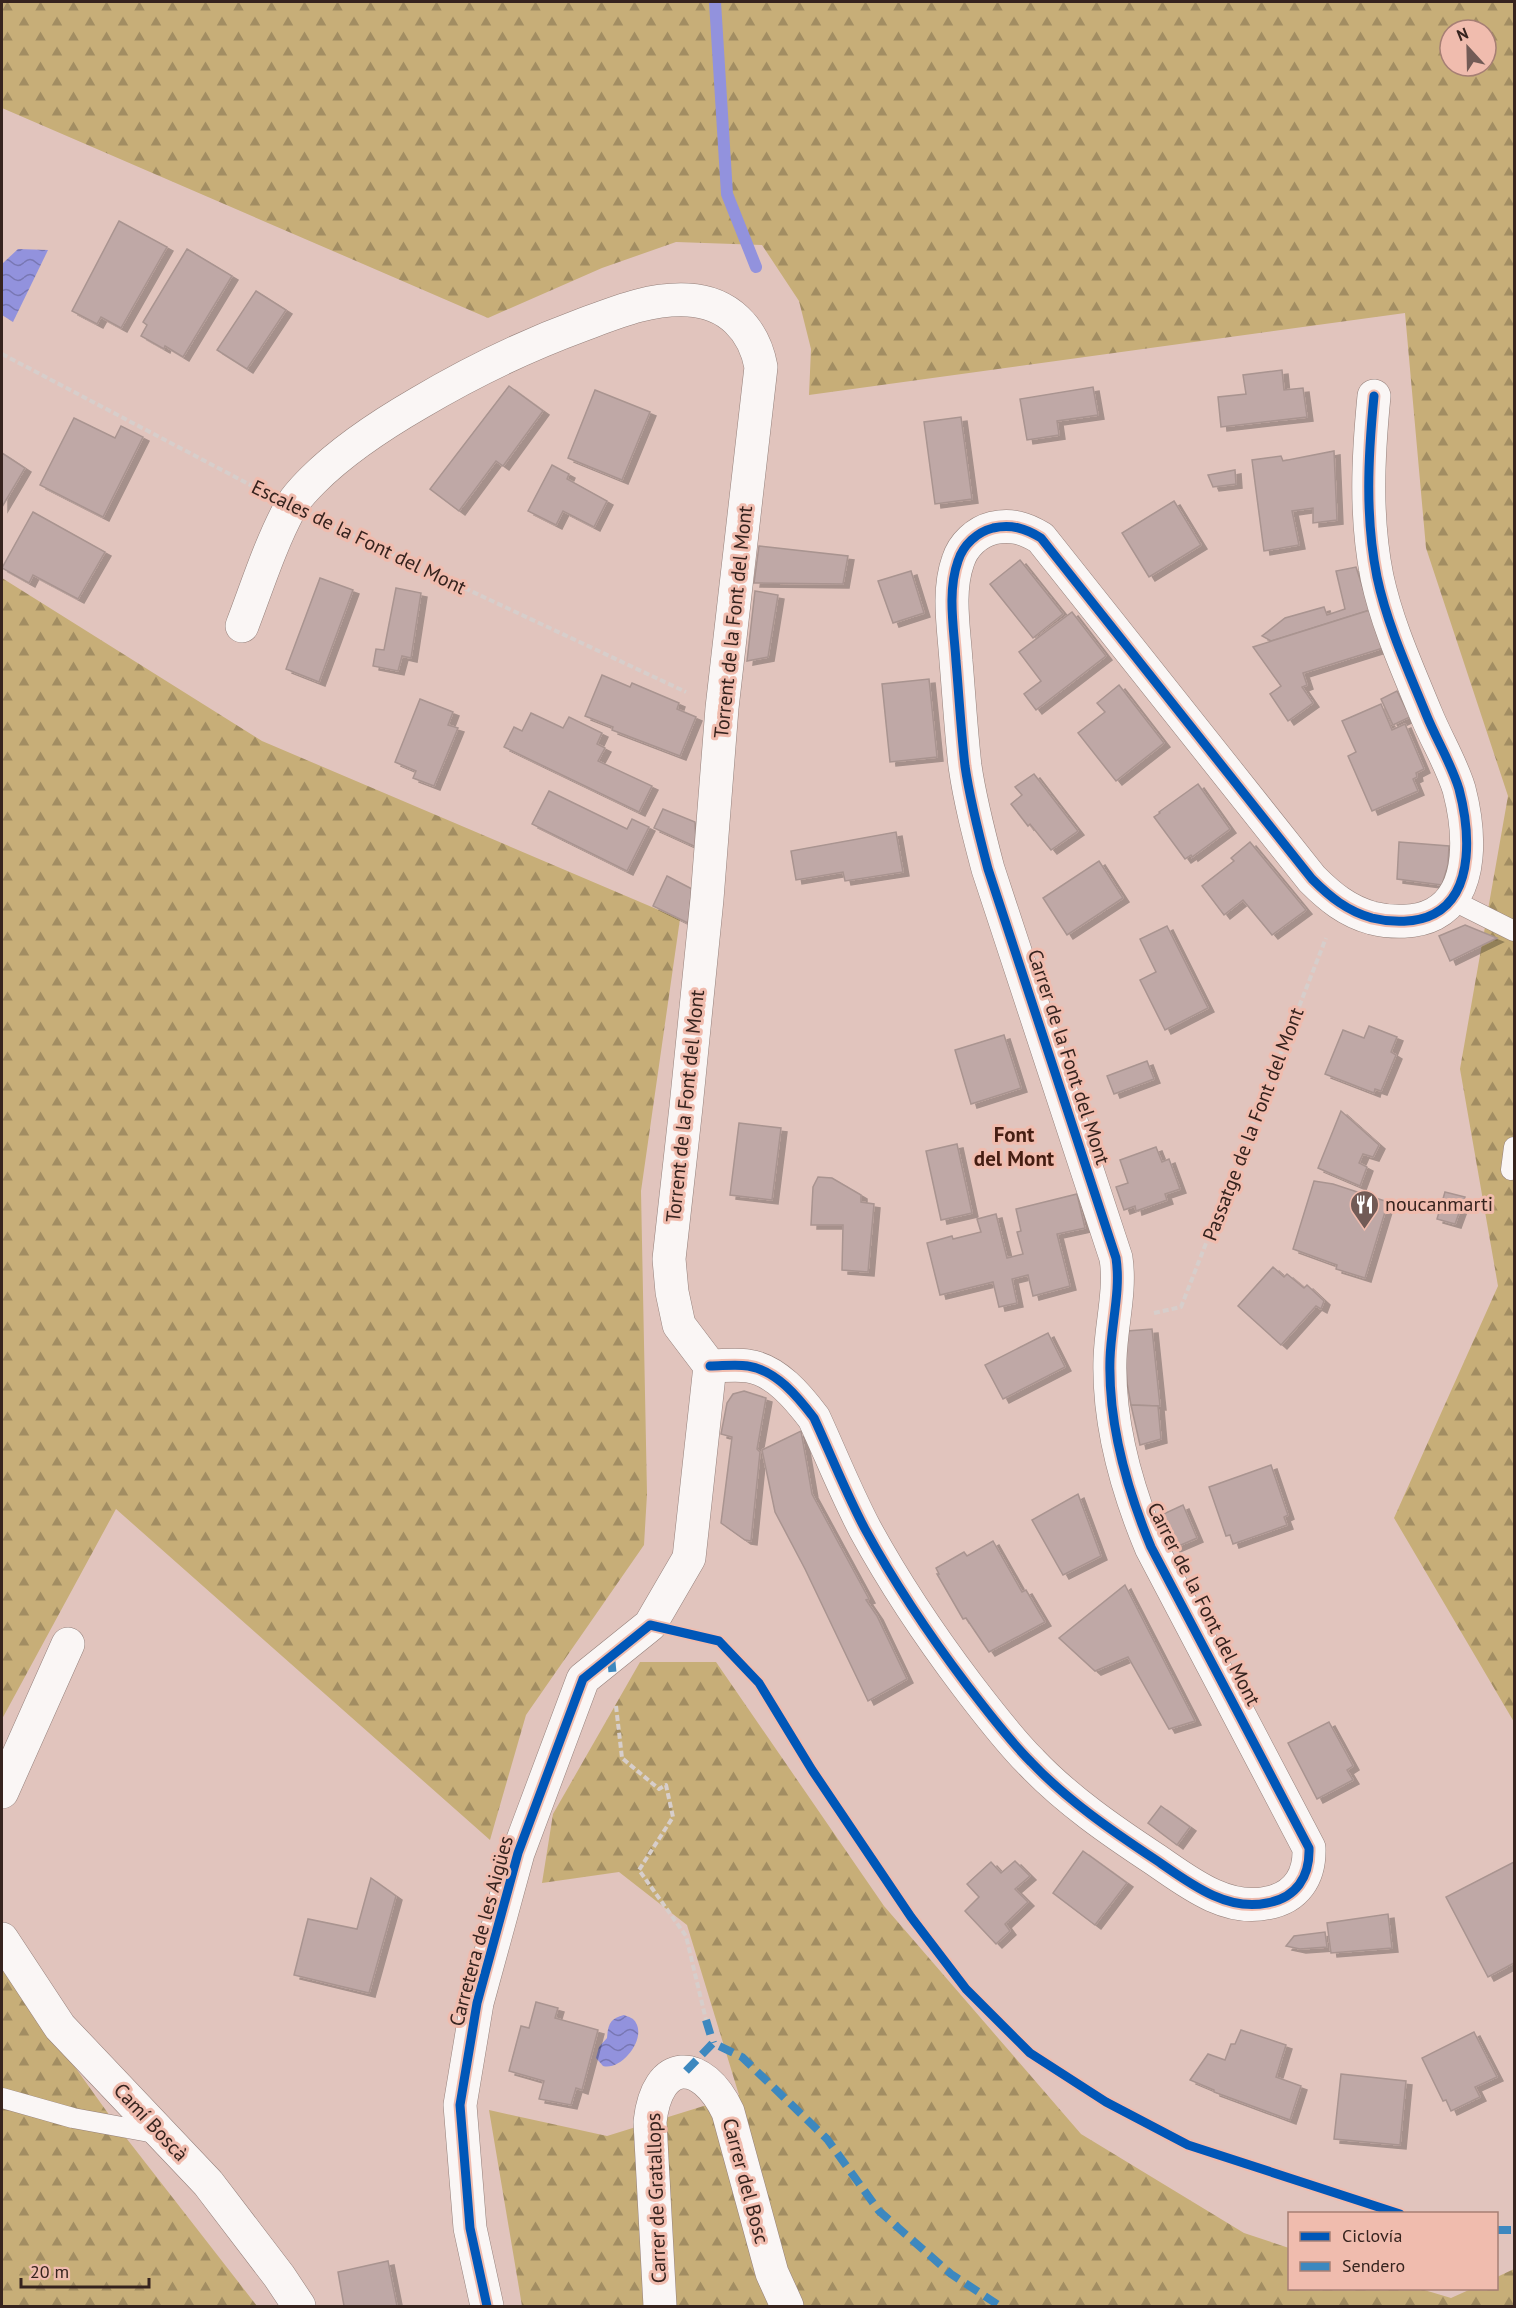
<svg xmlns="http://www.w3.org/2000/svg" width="1516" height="2308" viewBox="0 0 1516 2308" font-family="'PT Sans',sans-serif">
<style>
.forest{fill:url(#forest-firs);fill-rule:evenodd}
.water{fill:url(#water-waves)}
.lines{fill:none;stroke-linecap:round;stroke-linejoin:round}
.stream{stroke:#9292dd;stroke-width:12}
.building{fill:#bfa8a6;stroke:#a99490;stroke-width:1.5;filter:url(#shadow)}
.lane-casing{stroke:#95807b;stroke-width:21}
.street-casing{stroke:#95807b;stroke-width:34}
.path{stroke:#d7cecb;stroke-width:4;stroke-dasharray:6 3;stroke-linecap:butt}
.lane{stroke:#faf6f5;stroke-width:20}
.street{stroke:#faf6f5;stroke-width:33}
.quiet{stroke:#3d88bf;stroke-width:8;stroke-dasharray:15 8;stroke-linecap:butt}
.cycleway-casing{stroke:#f0bcae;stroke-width:13}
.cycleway{stroke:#0057b8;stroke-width:9}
.labels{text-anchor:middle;stroke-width:6;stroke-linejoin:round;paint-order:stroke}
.street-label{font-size:20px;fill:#36231e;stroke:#f0bcae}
.poi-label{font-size:20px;fill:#36231e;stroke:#f0bcae;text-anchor:start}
.neighbourhood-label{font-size:21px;font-weight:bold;fill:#451e13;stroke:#f0bcae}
</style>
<defs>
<pattern id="forest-firs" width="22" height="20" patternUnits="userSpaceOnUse" patternTransform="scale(1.5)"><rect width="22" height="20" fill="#c7ae78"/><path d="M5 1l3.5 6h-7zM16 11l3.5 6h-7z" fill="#a28d62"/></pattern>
<pattern id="water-waves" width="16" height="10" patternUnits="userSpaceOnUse" patternTransform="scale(1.5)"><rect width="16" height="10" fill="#9292dd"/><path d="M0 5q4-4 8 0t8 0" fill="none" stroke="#7877b3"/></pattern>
<filter id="shadow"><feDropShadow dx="6" dy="4" stdDeviation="0" flood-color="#0004"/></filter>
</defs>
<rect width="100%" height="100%" fill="#e1c4bd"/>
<!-- forest -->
<g class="forest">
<path d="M2 2H1514V1722L1394 1518 1498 1286 1460 1069 1508 796 1426 548 1405 313 809 395 811 349 799 301 762 245 676 242 602 268 488 318 2 108ZM1450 30H1486V66H1450Z"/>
<polygon points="2,578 262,741 680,919 641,1191 647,1494 644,1545 526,1715 490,1840 116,1509 2,1719"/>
<polygon points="640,1662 716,1662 884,1906 1081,2134 1244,2233 1289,2248 1290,2288 1421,2289 1451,2298 1471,2289 1496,2288 1497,2277 1514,2269 1514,2306 522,2306 489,2110 607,2136 739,2095 687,1925 619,1872 542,1883 553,1814"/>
<polygon points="2,1965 120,2130 257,2306 2,2306"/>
</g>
<!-- water -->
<g class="water">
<polygon points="18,249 48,250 13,322 2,315 2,264"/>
<path d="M624 2015C629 2017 634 2018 636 2023 646 2040 621 2071 603 2066L596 2058 599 2047 607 2038C608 2025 610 2018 624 2015Z"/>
</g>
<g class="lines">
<!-- stream -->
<polyline class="stream" points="715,2 727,194 756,267"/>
</g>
<!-- building -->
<g class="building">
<polygon points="119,221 167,247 121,328 101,317 97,324 72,311"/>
<polygon points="187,249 232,276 183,357 165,346 164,349 141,336 147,325 143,322"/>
<polygon points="256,291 286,310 247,369 217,350"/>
<polygon points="1282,370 1284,390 1303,388 1307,417 1221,427 1218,397 1246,394 1243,375"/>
<polygon points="509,386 543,411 503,466 496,461 459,511 430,489"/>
<polygon points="1093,387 1098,415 1057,421 1059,435 1027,440 1020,399"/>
<polygon points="595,390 650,412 622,480 568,458"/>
<polygon points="961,417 972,499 935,504 924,422"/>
<polygon points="74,418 115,438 121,426 143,437 103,517 40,485"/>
<polygon points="1334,451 1337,520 1313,523 1313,508 1292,511 1299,545 1264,551 1252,460 1281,456 1283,461"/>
<polygon points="2,453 25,468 2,507"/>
<polygon points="552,465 569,474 567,479 607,501 594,527 563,511 556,525 528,511"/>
<polygon points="1235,470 1236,484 1213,487 1208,475"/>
<polygon points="1174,501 1201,545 1149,577 1122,533"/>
<polygon points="33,512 105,552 78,599 33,575 29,583 2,568"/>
<polygon points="759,546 848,556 843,584 754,583"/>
<polygon points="1020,560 1063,614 1033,638 990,584"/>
<polygon points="1356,567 1370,610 1271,641 1262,636 1285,618 1324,607 1327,615 1345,609 1336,571"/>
<polygon points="911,571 924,613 893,623 878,581"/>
<polygon points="320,578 353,590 319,682 286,669"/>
<polygon points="396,588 421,593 411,658 402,656 398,671 373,666 376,649 384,650"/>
<polygon points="755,591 778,595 768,657 747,661"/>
<polygon points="1370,610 1383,648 1303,673 1307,685 1302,687 1313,703 1288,721 1270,694 1281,686 1253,647"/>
<polygon points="1072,612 1106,656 1036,710 1024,694 1041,681 1019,652"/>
<polygon points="602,675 630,687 632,683 679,703 677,709 696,717 680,756 612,730 613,727 585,716"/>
<polygon points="929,679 937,757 890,762 882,684"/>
<polygon points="1119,685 1164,743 1116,781 1078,733 1105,712 1097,703"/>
<polygon points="1397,691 1410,717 1393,725 1381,699"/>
<polygon points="420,699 453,712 448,725 458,728 434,786 413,778 416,771 395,762"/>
<polygon points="1381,704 1392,730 1405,724 1424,769 1416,773 1417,777 1413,779 1418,791 1372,811 1348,756 1356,752 1342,721"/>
<polygon points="531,713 563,728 569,717 602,733 597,744 605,748 598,761 652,786 639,812 504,747 514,727 522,731"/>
<polygon points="1034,774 1078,831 1051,850 1030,824 1028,826 1011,804 1022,795 1015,787"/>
<polygon points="1198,784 1230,829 1192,857 1191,855 1185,859 1154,817 1160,813 1159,812"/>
<polygon points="549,791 627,829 632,819 649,827 627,871 532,824"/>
<polygon points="663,809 695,822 696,847 654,828"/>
<polygon points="896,832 903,872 845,881 843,872 796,880 791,851"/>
<polygon points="1250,842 1306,910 1272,935 1243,900 1224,915 1202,886 1234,861 1231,858"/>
<polygon points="1399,842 1449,846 1448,865 1442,885 1397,879"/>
<polygon points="1099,861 1123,898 1067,935 1043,898"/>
<polygon points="667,876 692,889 688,923 653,906"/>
<polygon points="1465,925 1497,938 1450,961 1439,936"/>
<polygon points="1167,926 1208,1008 1165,1030 1140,980 1156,972 1140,939"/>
<polygon points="1369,1026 1397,1037 1391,1052 1396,1055 1381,1091 1375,1089 1374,1093 1325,1074 1343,1030 1364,1038"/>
<polygon points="1004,1035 1021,1088 971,1104 955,1050"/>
<polygon points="1147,1061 1154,1079 1114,1094 1107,1076"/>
<polygon points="1341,1111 1379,1145 1373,1157 1363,1154 1359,1163 1367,1167 1360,1186 1318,1168"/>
<polygon points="739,1123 781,1128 772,1200 730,1195"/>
<polygon points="957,1144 972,1213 941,1220 926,1151"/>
<polygon points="1156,1147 1162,1162 1169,1159 1180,1189 1165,1194 1167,1200 1136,1211 1135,1206 1124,1210 1116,1187 1128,1183 1120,1160"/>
<polygon points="818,1177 832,1178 861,1195 861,1202 874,1204 868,1272 842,1270 843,1225 811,1225 813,1187"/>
<polygon points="1314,1181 1333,1184 1388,1202 1365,1278 1336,1269 1337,1265 1293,1249"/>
<polygon points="1445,1192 1465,1197 1455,1224 1437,1219"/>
<polygon points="1077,1194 1085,1228 1057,1234 1070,1286 1033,1296 1028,1275 1012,1279 1017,1303 999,1307 993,1282 940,1295 927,1243 952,1236 953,1239 981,1232 977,1219 996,1214 1007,1258 1023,1254 1017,1232 1021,1231 1016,1209"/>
<polygon points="1273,1267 1284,1277 1287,1274 1304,1288 1307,1285 1324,1301 1321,1309 1316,1306 1281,1345 1238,1306"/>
<polygon points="1152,1329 1160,1406 1131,1405 1127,1383 1125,1342 1127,1331"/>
<polygon points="1048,1333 1065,1367 1003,1399 985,1365"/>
<polygon points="744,1391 766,1398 757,1449 760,1452 751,1541 745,1540 721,1523 732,1437 721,1434 727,1403 733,1394"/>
<polygon points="1131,1405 1158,1406 1161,1439 1140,1445"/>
<polygon points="801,1431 812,1494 869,1599 866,1600 877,1616 907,1679 868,1701 805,1569 775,1512 762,1450"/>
<polygon points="1271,1465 1288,1515 1284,1517 1287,1525 1233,1544 1230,1535 1226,1536 1209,1487"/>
<polygon points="1078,1494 1101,1556 1063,1575 1032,1520"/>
<polygon points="1183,1505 1197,1538 1174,1548 1159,1516"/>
<polygon points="993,1541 1022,1592 1026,1590 1045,1622 989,1652 966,1618 963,1619 937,1574 939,1574 936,1568 964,1552 967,1556"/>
<polygon points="1125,1585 1195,1721 1169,1729 1128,1657 1095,1671 1059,1638"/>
<polygon points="1329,1722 1353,1766 1347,1770 1353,1780 1317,1799 1288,1743"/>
<polygon points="1161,1806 1190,1827 1177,1845 1148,1823"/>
<polygon points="1083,1851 1127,1883 1095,1925 1053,1893"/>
<polygon points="1015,1861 1030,1876 1015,1889 1028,1902 1005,1924 1010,1931 996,1944 965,1911 979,1897 967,1884 991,1862 1001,1873"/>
<polygon points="1514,1862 1514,1963 1488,1977 1446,1897"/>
<polygon points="371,1878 396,1896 369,1993 294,1975 308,1919 357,1929"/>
<polygon points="1388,1914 1392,1948 1331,1953 1327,1923"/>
<polygon points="1325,1932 1327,1947 1300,1949 1286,1946 1294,1936"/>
<polygon points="536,2002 558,2008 555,2018 598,2030 582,2090 576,2088 571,2105 539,2099 544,2081 509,2071 521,2026 529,2028"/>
<polygon points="1241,2030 1286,2045 1276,2077 1301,2086 1290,2120 1214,2092 1214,2090 1190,2080 1208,2054 1225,2060 1231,2044 1235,2044"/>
<polygon points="1474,2032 1497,2077 1475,2087 1480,2097 1451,2111 1446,2100 1443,2101 1422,2058"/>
<polygon points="1341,2074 1406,2081 1400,2145 1334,2139"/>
<polygon points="388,2261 397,2306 344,2306 338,2272"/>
</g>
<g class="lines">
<defs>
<g id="lane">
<polyline points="1452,900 1514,931"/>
<polyline points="1511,1170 1514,1147"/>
<polyline points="2,2098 73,2118 160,2134"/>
</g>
<g id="street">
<path d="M242 626C257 587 270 545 290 508 295 498 305 488 313 480 344 449 381 425 419 403 471 372 525 346 582 325 617 312 650 298 688 300 728 302 754 329 761 367L722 708 707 899 686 1107 669 1259 672 1292 679 1325 710 1366 689 1558 650 1625 583 1679 518 1853 477 2003 460 2105 470 2228 487 2306"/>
<path d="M710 1366C722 1366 736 1364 748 1366 776 1370 798 1397 814 1418 831 1455 846 1493 865 1529 895 1584 930 1636 967 1685 987 1711 1008 1739 1031 1762 1067 1800 1112 1831 1156 1860 1188 1882 1226 1912 1267 1903 1296 1898 1310 1877 1309 1848L1151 1547C1126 1487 1108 1424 1110 1359 1111 1325 1121 1291 1116 1258L988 869C979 835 970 801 965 766 961 731 959 696 956 661 954 629 947 592 958 561 963 545 977 532 993 528 1011 524 1025 528 1041 538L1312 879C1330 897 1347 911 1372 918 1392 923 1417 923 1434 914 1476 892 1469 827 1459 789 1451 763 1436 739 1426 714 1408 670 1387 624 1377 577 1365 517 1368 457 1374 396"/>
<polyline points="2,1792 68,1644"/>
<polyline points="2,1939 60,2027 208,2183 279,2276 299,2306"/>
<path d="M660 2306 650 2122C657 2057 702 2057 728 2112L772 2273 787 2306"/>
</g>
</defs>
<!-- lane casing -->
<use href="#lane" class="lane-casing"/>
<!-- street casing -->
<use href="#street" class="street-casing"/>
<!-- path -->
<g class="path">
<polyline points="2,354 258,489"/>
<polyline points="326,523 686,692"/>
<polyline points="1154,1313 1181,1307 1326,938"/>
<polyline points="616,1706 622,1758 659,1789 666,1785 673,1817 639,1870 686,1936 706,2020"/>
</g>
<!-- lane -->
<use href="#lane" class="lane"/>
<!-- street -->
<use href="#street" class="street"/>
<!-- quiet -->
<g class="quiet">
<polyline points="611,1657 613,1678"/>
<polyline points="706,2020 713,2043"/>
<polyline points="686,2071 713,2043 742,2057 827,2139 879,2211 951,2274 1000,2306"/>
<polyline points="1496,2230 1514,2230"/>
</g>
<defs>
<g id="cycleway">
<path d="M710 1366C722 1366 736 1364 748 1366 776 1370 798 1397 814 1418 831 1455 846 1493 865 1529 895 1584 930 1636 967 1685 987 1711 1008 1739 1031 1762 1067 1800 1112 1831 1156 1860 1188 1882 1226 1912 1267 1903 1296 1898 1310 1877 1309 1848L1151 1547C1126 1487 1108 1424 1110 1359 1111 1325 1121 1291 1116 1258L988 869C979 835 970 801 965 766 961 731 959 696 956 661 954 629 947 592 958 561 963 545 977 532 993 528 1011 524 1025 528 1041 538L1312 879C1330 897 1347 911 1372 918 1392 923 1417 923 1434 914 1476 892 1469 827 1459 789 1451 763 1436 739 1426 714 1408 670 1387 624 1377 577 1365 517 1368 457 1374 396"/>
<polyline points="487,2306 470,2228 460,2105 477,2003 518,1853 583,1679 650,1625 719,1641 759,1683 812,1770 911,1917 966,1989 1030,2053 1106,2102 1188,2145 1400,2214"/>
</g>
</defs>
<!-- cycleway casing -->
<use href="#cycleway" class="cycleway-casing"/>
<!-- cycleway -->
<use href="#cycleway" class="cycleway"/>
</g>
<!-- icons -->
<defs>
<symbol id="restaurant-pin" viewBox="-11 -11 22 30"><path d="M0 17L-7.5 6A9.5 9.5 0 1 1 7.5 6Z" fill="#725b56" stroke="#f0bcae"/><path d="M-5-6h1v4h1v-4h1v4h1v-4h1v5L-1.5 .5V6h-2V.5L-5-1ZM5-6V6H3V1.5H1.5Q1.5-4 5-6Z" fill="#fff"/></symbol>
</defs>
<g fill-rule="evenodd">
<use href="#restaurant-pin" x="1348" y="1188" width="33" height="45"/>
</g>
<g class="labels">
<!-- street labels -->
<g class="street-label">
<text transform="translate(359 537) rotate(26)" y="7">Escales de la Font del Mont</text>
<text transform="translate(733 622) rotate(-84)" y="7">Torrent de la Font del Mont</text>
<text transform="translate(1069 1057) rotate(72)" y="7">Carrer de la Font del Mont</text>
<text transform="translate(685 1106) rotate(-84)" y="7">Torrent de la Font del Mont</text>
<text transform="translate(1253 1124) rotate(-69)" y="7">Passatge de la Font del Mont</text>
<text transform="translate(1204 1604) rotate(63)" y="7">Carrer de la Font del Mont</text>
<text transform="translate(481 1931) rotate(-75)" y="7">Carretera de les Aigües</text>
<text transform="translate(151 2122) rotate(47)" y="7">Camí Boscà</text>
<text transform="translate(746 2181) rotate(75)" y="7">Carrer del Bosc</text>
<text transform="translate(656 2198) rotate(-92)" y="7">Carrer de Gratallops</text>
</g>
<!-- poi labels -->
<g class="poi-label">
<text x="1385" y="1211">noucanmarti</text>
</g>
<!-- neighbourhood labels -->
<g class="neighbourhood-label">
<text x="1014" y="1142">Font<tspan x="1014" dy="24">del Mont</tspan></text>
</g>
</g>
<!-- border -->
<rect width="1516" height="2308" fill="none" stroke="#36231e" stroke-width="6"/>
<!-- legend -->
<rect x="1288" y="2212" width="210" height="78" fill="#f0bcae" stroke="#a67f74" stroke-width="1.5"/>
<rect x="1300" y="2232" width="30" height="9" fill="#0057b8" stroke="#a67f74" stroke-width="1.5"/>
<text x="1342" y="2242" font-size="18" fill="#36231e">Ciclovía</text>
<rect x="1300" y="2262" width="30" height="9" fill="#3d88bf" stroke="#a67f74" stroke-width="1.5"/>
<text x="1342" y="2272" font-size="18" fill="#36231e">Sendero</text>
<!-- north arrow -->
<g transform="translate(1468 48) rotate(338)"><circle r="28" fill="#f0bcae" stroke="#a67f74" stroke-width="1.5"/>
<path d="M0-4.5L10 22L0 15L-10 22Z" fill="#725b56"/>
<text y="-9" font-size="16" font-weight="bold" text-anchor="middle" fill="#36231e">N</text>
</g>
<!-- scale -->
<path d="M21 2278v9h128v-9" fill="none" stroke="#36231e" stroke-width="3"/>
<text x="30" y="2278" font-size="18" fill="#36231e" stroke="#f0bcae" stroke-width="4.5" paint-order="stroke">20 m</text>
</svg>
